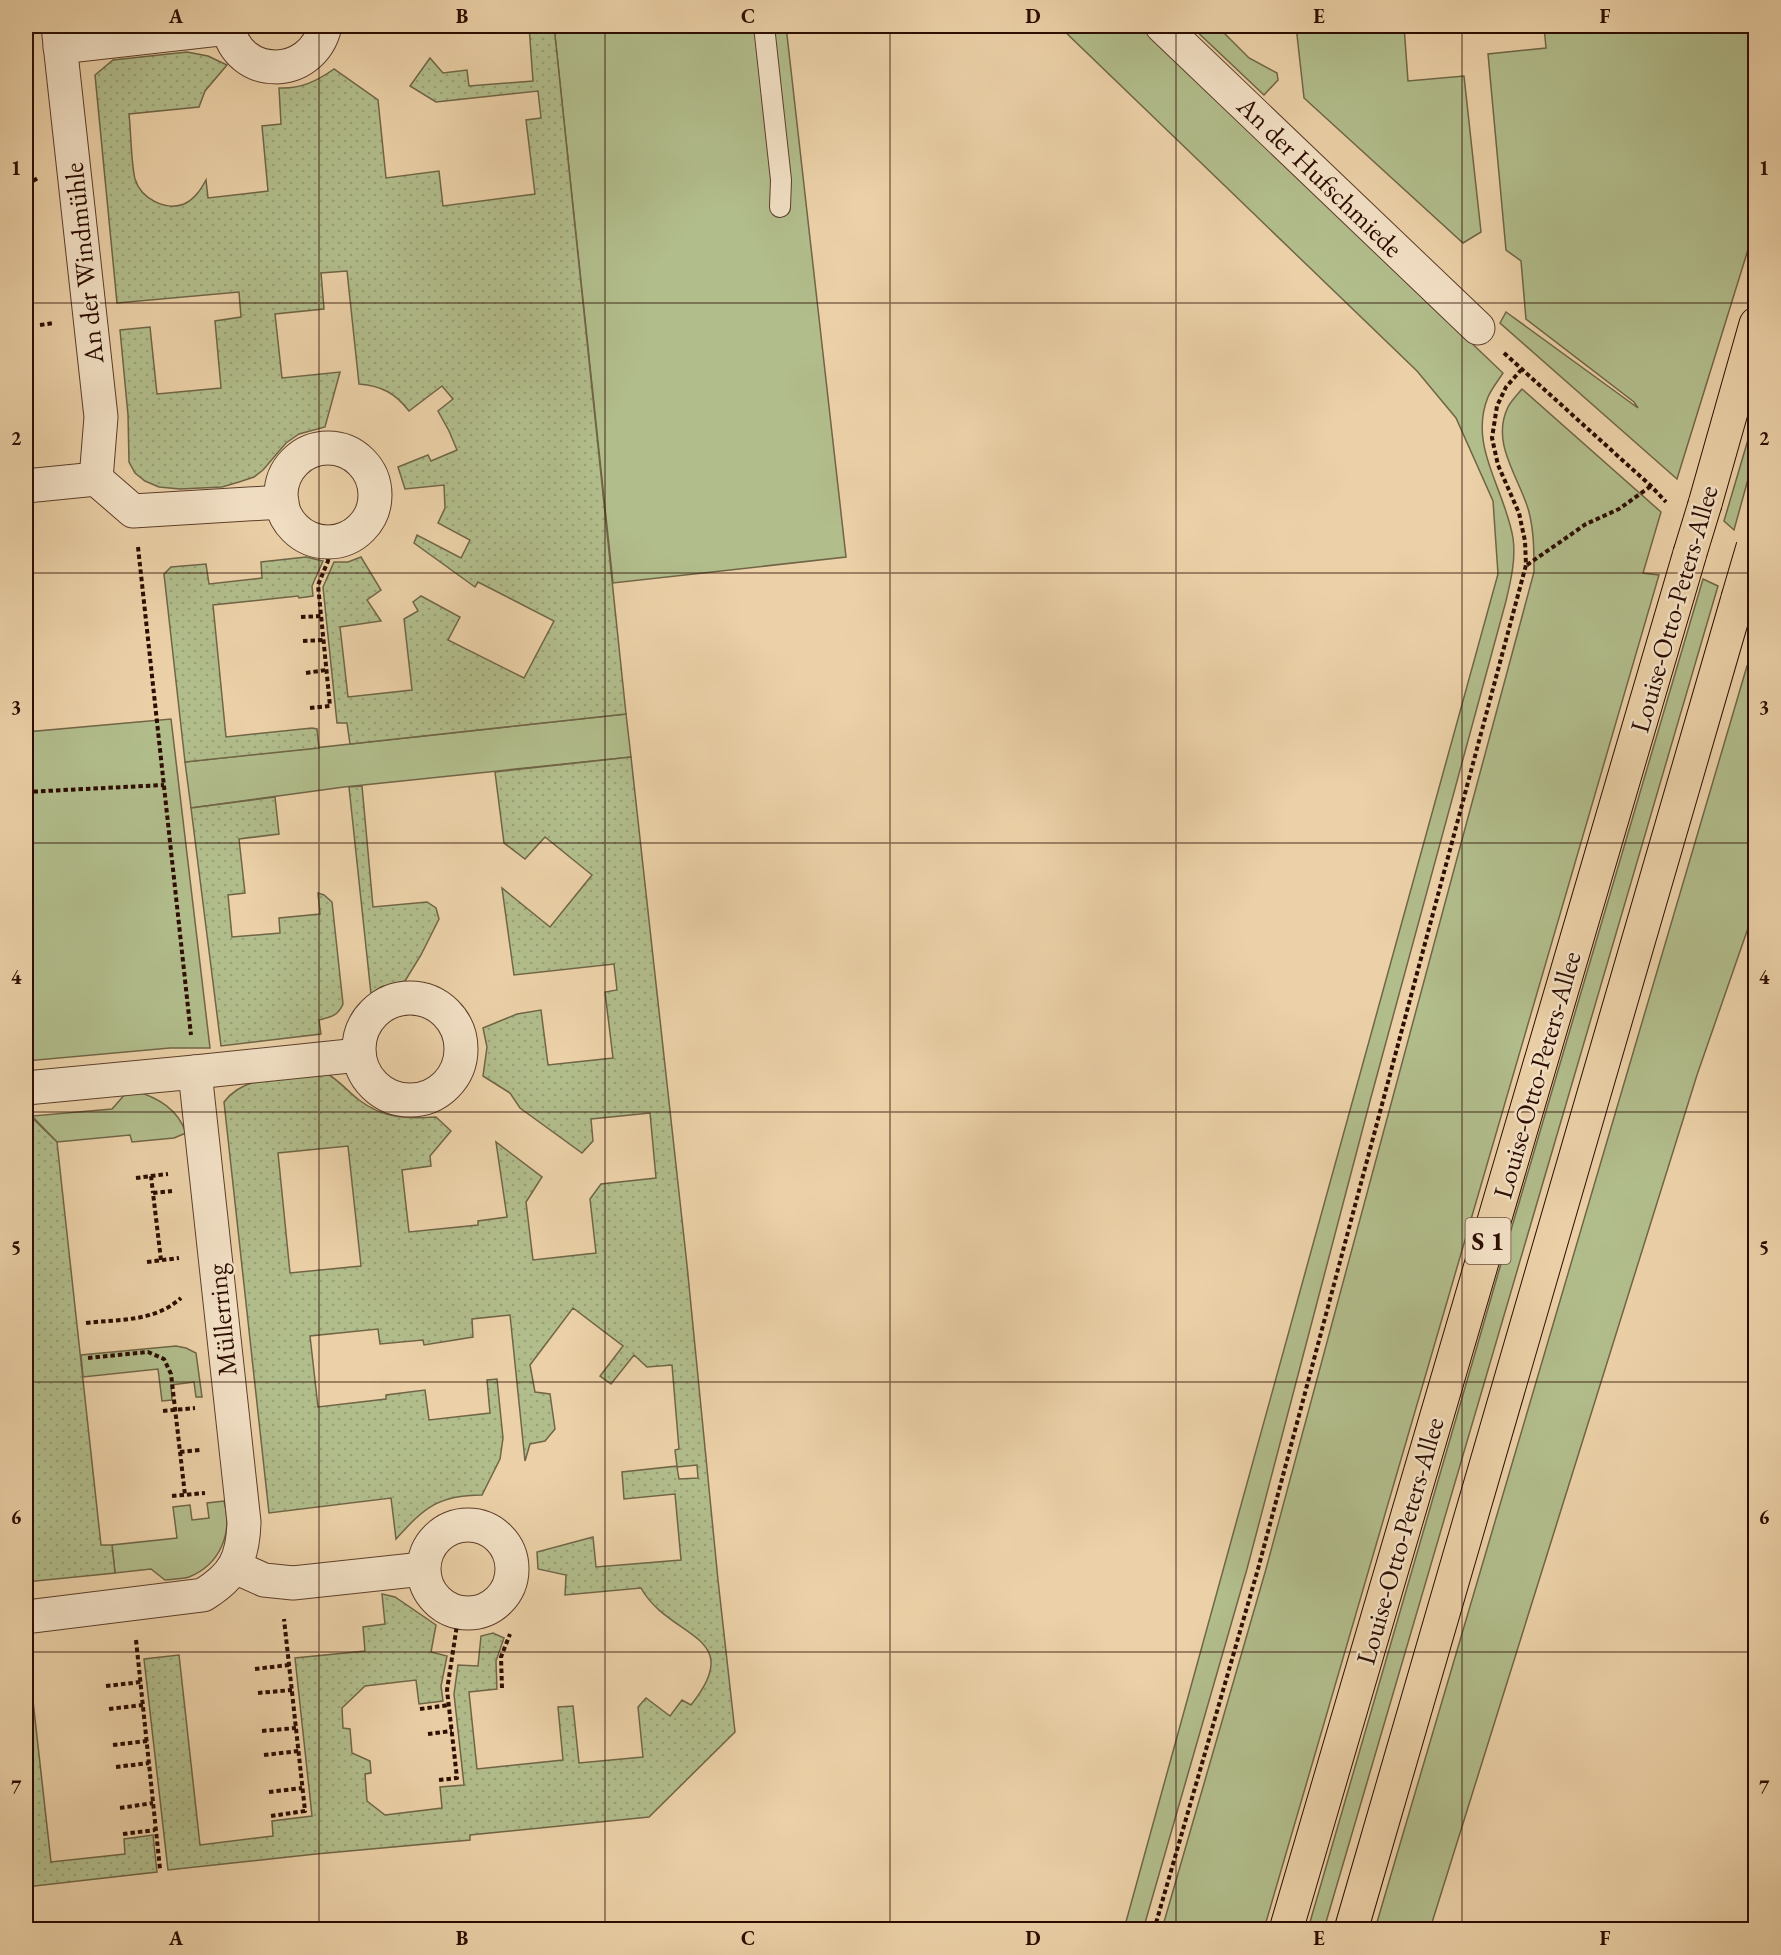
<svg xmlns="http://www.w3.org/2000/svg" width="1781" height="1955" viewBox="0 0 1781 1955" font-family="'EB Garamond',serif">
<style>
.grass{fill:#b2bd8c;stroke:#706546;stroke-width:1.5}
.garden{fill:url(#garden-dots);stroke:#706546;stroke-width:1.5;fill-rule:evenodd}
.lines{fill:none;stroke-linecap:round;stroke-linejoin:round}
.service-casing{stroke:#5d3e2a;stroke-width:22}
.minor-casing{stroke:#5d3e2a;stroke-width:35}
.primary-casing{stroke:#2d0d00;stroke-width:35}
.path{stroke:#2d0d00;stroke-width:4;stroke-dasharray:4.5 3;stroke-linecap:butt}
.service{stroke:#f3e1c6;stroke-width:20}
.minor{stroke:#f3e1c6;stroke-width:33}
.primary{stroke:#ecd1a8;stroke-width:33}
.primary-bridge-casing{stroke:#2d0d00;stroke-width:35;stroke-linecap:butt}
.primary-bridge{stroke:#ecd1a8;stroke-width:33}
.grid{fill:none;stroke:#2d0d00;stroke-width:1.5;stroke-opacity:0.55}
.labels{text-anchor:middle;stroke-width:5;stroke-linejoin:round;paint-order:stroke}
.shield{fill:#f3e1c6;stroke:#684d3b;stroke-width:1.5}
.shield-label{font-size:26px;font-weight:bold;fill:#2d0d00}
.street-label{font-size:27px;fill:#2d0d00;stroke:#f3e1c6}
.neatline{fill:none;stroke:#2d0d00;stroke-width:2}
.grid-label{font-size:20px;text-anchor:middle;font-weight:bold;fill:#2d0d00}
</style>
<defs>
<pattern id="garden-dots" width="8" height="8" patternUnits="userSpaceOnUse" patternTransform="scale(1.5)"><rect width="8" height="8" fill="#b2bd8c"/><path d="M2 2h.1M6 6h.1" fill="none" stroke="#99a177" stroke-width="1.8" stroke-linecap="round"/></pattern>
</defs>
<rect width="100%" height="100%" fill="#ecd1a8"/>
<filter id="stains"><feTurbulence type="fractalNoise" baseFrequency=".00333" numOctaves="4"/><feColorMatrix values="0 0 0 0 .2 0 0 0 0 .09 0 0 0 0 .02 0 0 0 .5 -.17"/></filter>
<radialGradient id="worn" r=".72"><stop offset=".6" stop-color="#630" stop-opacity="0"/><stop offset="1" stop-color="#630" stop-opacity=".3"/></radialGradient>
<!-- grass -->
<g class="grass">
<polygon points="554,26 786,26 846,557 613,583"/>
<path d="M1059 26H1139L1503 373C1498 381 1492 388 1488 397 1468 446 1505 489 1513 538 1516 559 1511 580 1506 601L1370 1101 1247 1569 1143 1930 1124 1929 1498 574 1493 501 1456 418 1417 371Z"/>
<polygon points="1191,26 1217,26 1249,58 1277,73 1278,80 1264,95"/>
<polygon points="1296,26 1404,26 1408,81 1464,76 1481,232 1463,243 1304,98"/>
<polygon points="1544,26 1755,26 1755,227 1677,479 1500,323 1506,312 1638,408 1634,402 1526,319 1521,261 1506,250 1488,54 1546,48"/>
<path d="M1522 389 1661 512 1643 573 1659 575 1264 1929H1162L1266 1569 1534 572C1534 551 1534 532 1529 512 1520 478 1490 444 1508 407 1511 401 1517 395 1522 389Z"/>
<polygon points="1755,416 1755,454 1734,530 1724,521"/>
<polygon points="1703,579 1718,586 1324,1929 1308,1929 1498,1274"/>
<polygon points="1747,666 1756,668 1755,908 1697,1075 1430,1929 1375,1929"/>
<polygon points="626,714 631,757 344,787 191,808 185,762"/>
<polygon points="171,719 210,1048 170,1048 26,1061 26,732"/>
<path d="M136 1091C158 1098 178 1109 186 1133L174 1138 132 1142 130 1135 57 1142 32 1116 112 1109 127 1092Z"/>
<polygon points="176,1346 186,1348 196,1353 202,1397 196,1397 194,1382 171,1385 172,1400 162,1401 158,1369 83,1377 81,1355"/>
<path d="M224 1501C233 1532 221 1564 189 1577 182 1579 173 1579 165 1580L151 1569 115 1573 112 1545 177 1538 173 1507 190 1505 192 1520 209 1518 207 1503Z"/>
</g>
<!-- garden -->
<g class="garden">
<path d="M529 26H554L626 714 350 744 347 723H337L323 587 334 562H348L361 557 381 590 367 600 381 621 340 627 348 697 412 690 404 619 418 611 413 602 421 596 460 617 448 640 524 678 554 621 478 582 475 587 414 543 417 535 461 558 470 540 438 523 445 508 444 485 405 489 398 467 428 455 431 461 457 450 449 431 438 411 453 399 442 386 409 411C395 393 382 386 359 384L347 271 321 273 324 309 275 314 282 378 340 372 325 427 299 434 286 443 263 470 254 477 239 482 222 487 180 489 159 487 145 481 135 473 129 462 128 415 120 330 150 327 157 394 221 388 215 321 241 317 239 292 117 303 95 75 113 60 187 52 208 56 227 65 205 91 199 107 129 114C131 131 131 163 135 179 141 199 166 211 184 204 195 199 201 189 206 180L208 198 268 191 262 126 281 124 279 88C301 89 317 81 334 69L378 100 386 178 439 171 443 206 535 194 526 120 541 118 538 91 436 102 410 86 430 58 443 73 467 70 469 86 533 81Z"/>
<polygon points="306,557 323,561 312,586 313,596 299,598 298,596 213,605 226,737 312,728 317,729 319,748 185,762 164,574 171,567 206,564 209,584 262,578 261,562"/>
<path d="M631 757 687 1265 718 1580 735 1732 649 1817 470 1835V1840L316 1854 168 1870 144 1659 179 1655 200 1845 273 1836 272 1821 312 1816 295 1658 365 1651 363 1627 385 1624 382 1594 395 1597 436 1625 431 1652 447 1656 441 1686 443 1701 419 1704 416 1680 365 1686 342 1708 343 1728 350 1729 352 1753 370 1761 371 1773 365 1774 367 1801 385 1815 442 1808 440 1787 464 1785 454 1694 458 1665 478 1666 481 1636 493 1633 504 1638 496 1661 497 1689 469 1692 477 1769 563 1760 558 1707 573 1706 579 1763 643 1757 638 1707 646 1698 670 1716 682 1700 691 1705C748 1634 669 1639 641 1588L565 1595 566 1575 538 1569 537 1552 593 1537 596 1567 681 1560 675 1494 624 1499 622 1472 677 1466 675 1450 679 1449 672 1365 647 1367 634 1355 611 1384 600 1376 623 1346 573 1308 530 1365 535 1392 550 1394 555 1429 545 1441 530 1444 525 1461 510 1315 472 1319 473 1337 424 1345 423 1340 380 1344 378 1329 310 1336 318 1407 386 1399V1395L425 1390 429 1420 490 1413 487 1380 497 1379 503 1438 500 1459 482 1495C438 1495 424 1508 396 1539L391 1498 269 1513 224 1102C245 1073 293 1077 326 1073 339 1080 347 1091 359 1100 384 1119 407 1119 436 1117L451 1131 430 1156 431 1166 402 1170 409 1232 478 1225V1221L507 1217 496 1142 542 1177 526 1202 533 1260 596 1253 590 1199 601 1184 656 1178 650 1113 591 1119 593 1141 582 1153 520 1108 510 1093 483 1076 487 1047 483 1028 517 1014 541 1010 548 1065 613 1058 605 992 617 990 614 964 514 975 502 888 550 927 592 875 545 837 525 859 504 843 495 772ZM348 1146 361 1266 290 1273 278 1153ZM697 1465 698 1478 679 1479 677 1467Z"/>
<polygon points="362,786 373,907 427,902 436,908 439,919 421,955 405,981 381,987 371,994 349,787"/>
<path d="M275 797 279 834 239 839 245 893 228 895 232 937 280 933 279 918 320 914 318 893 324 895 332 902 343 1004C338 1016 331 1017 319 1020L321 1034 221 1046 191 808Z"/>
<polygon points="26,1112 57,1142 101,1545 112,1545 115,1573 26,1582"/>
<polygon points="30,1674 51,1862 125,1854 124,1839 153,1835 157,1872 26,1887 26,1675"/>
</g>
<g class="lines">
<defs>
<polyline id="service" points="764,26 781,180 780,207"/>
<g id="minor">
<polyline points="58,26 101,417 96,479"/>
<path d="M228 26C237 80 312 81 325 26"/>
<polyline points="1162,26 1478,328"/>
<polyline points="60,47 228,28"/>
<circle cx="328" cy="495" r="47"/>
<polyline points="26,486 96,479 133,511 282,502"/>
<circle cx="410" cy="1049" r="51"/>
<polyline points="195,1072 359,1055"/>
<path d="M26 1088 195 1072 244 1522C243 1559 234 1576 203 1595L26 1617"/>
<circle cx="468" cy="1569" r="44"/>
<polyline points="235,1567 264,1580 293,1583 423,1569"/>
</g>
<g id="primary">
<polyline points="1705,504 1756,324"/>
<polyline points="1286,1930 1690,553"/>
<polyline points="1351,1930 1738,598"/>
</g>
</defs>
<!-- service casing -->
<use href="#service" class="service-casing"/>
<!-- minor casing -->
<use href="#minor" class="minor-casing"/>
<!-- primary casing -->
<use href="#primary" class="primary-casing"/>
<!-- path -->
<g class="path">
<polyline points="26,168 33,181 38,178"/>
<polyline points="40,325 54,323"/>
<polyline points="1504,353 1651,486 1666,502"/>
<polyline points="138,547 191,1035"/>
<polyline points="1527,565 1586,524 1619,509 1651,486"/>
<polyline points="301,617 321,616"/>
<polyline points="303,641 323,640"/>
<polyline points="306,673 326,670"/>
<polyline points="310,708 330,706 318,585 328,561 329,542"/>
<polyline points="26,792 164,785"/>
<polyline points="151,1176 168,1174"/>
<polyline points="136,1178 151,1176 153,1193"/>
<polyline points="161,1260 153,1193 172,1191"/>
<polyline points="147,1262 179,1258"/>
<path d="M86 1323C121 1319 154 1322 181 1298"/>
<polyline points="88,1358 148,1352 164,1359 171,1374 185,1495"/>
<polyline points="163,1411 195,1408"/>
<polyline points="180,1452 200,1450"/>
<polyline points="172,1496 205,1493"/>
<polyline points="136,1640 160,1869"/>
<polyline points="255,1669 289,1665"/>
<polyline points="106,1686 141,1682"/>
<polyline points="502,1688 501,1657 510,1634"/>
<polyline points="258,1693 292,1690"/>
<polyline points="109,1709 143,1705"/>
<polyline points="420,1709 449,1705"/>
<polyline points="262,1731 296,1728"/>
<polyline points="428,1734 452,1731"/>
<polyline points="113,1745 147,1741"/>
<polyline points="264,1755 299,1751"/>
<polyline points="116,1767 149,1763"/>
<polyline points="439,1780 457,1778 447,1690 459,1612"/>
<polyline points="269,1792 302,1788"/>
<polyline points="120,1808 153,1803"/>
<polyline points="271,1816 305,1811 284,1619"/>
<polyline points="123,1834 155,1830"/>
<polyline points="1154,1930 1258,1569 1526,565 1525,541 1519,513 1498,465 1492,438 1497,406 1506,387 1521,370"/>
</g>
<!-- service -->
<use href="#service" class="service"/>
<!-- minor -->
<use href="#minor" class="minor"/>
<!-- primary -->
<use href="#primary" class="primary"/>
<defs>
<g id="primary-bridge">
<polyline points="1690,553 1705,504"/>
<polyline points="1738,598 1753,547"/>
</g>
</defs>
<!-- primary-bridge casing -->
<use href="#primary-bridge" class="primary-bridge-casing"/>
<!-- primary-bridge -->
<use href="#primary-bridge" class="primary-bridge"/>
</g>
<!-- grid -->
<path class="grid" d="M319 26V1930M605 26V1930M890 26V1930M1176 26V1930M1462 26V1930M26 303H1756M26 573H1756M26 843H1756M26 1112H1756M26 1382H1756M26 1652H1756"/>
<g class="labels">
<!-- shield labels -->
<rect class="shield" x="1465.5" y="1218" width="45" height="46" rx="4.5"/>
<g class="shield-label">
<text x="1488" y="1250">S 1</text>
</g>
<!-- street labels -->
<g class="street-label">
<text transform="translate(1320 177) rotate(44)" y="9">An der Hufschmiede</text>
<text transform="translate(84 263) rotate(-96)" y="9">An der Windmühle</text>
<text transform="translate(1674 609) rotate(-74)" y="9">Louise-Otto-Peters-Allee</text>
<text transform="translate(1537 1075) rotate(-74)" y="9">Louise-Otto-Peters-Allee</text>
<text transform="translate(222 1320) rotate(-96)" y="9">Müllerring</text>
<text transform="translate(1400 1541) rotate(-74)" y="9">Louise-Otto-Peters-Allee</text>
</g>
</g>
<!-- margin -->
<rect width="1781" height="1955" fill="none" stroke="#ecd1a8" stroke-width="66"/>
<rect x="33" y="33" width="1715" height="1889" class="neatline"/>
<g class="grid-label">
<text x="176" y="23">A</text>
<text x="462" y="23">B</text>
<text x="748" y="23">C</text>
<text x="1033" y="23">D</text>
<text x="1319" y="23">E</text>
<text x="1605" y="23">F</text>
<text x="16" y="175">1</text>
<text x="1764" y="175">1</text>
<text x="16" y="445">2</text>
<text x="1764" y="445">2</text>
<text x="16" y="714">3</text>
<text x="1764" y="714">3</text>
<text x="16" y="984">4</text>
<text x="1764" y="984">4</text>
<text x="16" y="1254">5</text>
<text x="1764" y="1254">5</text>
<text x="16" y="1524">6</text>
<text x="1764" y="1524">6</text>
<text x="16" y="1794">7</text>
<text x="1764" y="1794">7</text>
<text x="176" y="1945">A</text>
<text x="462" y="1945">B</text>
<text x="748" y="1945">C</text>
<text x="1033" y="1945">D</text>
<text x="1319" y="1945">E</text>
<text x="1605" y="1945">F</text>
</g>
<rect width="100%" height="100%" filter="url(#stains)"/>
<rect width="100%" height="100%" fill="url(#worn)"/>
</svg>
